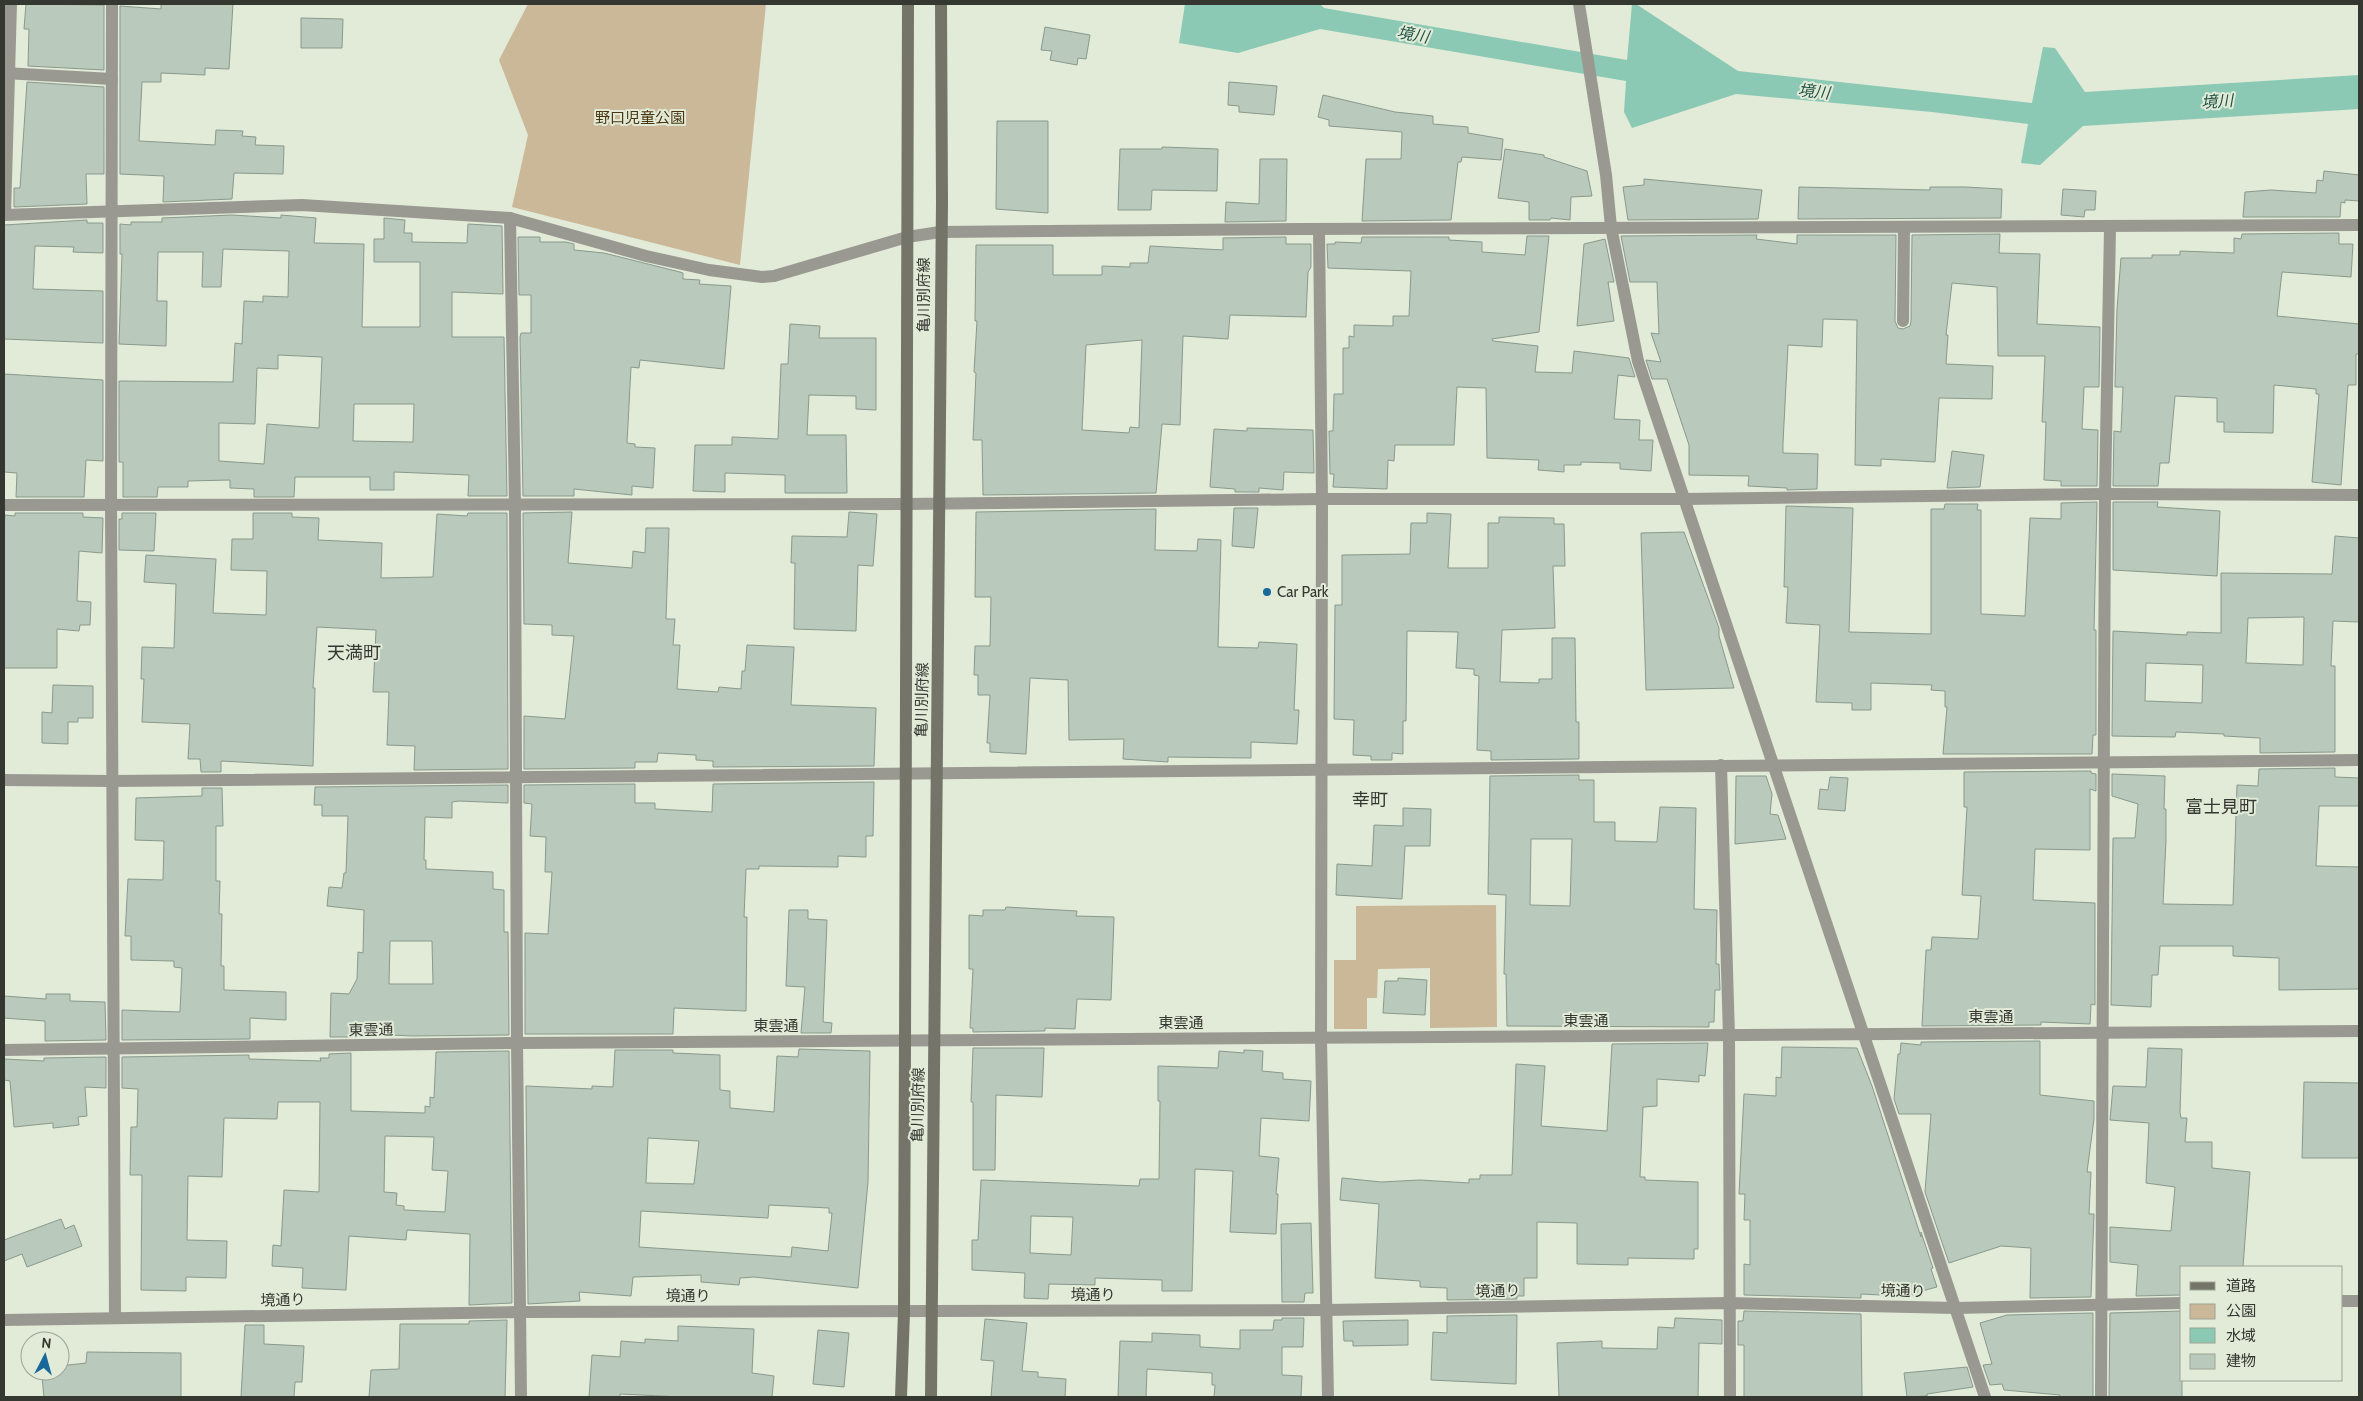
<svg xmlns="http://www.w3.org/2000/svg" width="2363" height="1401" viewBox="0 0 2363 1401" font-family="Cabin,'Noto Sans JP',sans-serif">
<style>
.green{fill:#cab899}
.water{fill:#8bc9b5}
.building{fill:#b9cabc;stroke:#89998c;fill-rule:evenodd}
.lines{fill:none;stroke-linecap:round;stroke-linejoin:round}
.street{stroke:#9a9991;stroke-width:12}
.secondary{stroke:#757469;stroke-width:12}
.poi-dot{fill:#18689a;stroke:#e2ead8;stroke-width:2}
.labels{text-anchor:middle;stroke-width:4;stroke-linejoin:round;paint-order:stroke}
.park-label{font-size:15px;fill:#493610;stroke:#e2ead8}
.street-label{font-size:15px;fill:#353831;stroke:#e2ead8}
.poi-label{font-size:15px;fill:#353831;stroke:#e2ead8;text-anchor:start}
.water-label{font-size:16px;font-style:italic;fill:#1f5245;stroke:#e2ead8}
.quarter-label{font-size:18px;fill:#353831;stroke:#e2ead8}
</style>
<rect width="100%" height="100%" fill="#e2ead8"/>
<!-- green -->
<g class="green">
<polygon points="528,4 766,4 740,265 512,207 528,135 499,60"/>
<polygon points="1496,905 1497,1027 1430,1028 1430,968 1378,969 1377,998 1367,998 1367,1029 1334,1029 1334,960 1356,960 1356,906"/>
</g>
<!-- water -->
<polygon class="water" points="1185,4 1320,4 1324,8 1627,60 1632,4 1636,4 1738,71 2032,103 2043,47 2055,48 2085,92 2359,75 2359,109 2083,126 2040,165 2021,163 2028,124 1932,112 1736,94 1632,128 1624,112 1626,81 1320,29 1238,53 1179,43"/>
<!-- building -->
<g class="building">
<polygon points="26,4 104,5 104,70 28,66 29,29 24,29"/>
<polygon points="161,4 233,4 229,69 205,68 205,75 161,73 161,82 142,82 139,141 215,145 216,130 243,131 242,136 256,137 255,145 284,146 283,174 234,173 232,199 163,202 164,176 120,174 120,6 161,9"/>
<polygon points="301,18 343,19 342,48 301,48"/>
<polygon points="1045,27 1090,35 1086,59 1078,58 1077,65 1050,60 1052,51 1041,50"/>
<polygon points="27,82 104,87 104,174 86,174 87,204 14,207 14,188 20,188"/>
<polygon points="1229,82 1277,86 1274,115 1239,112 1239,106 1228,105"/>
<polygon points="1323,95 1395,112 1433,116 1433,124 1468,127 1468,133 1503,139 1501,160 1462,157 1461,162 1458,162 1451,220 1362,221 1366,159 1401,159 1402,132 1329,126 1329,120 1318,117"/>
<polygon points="997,121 1048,121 1048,213 996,209"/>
<polygon points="1162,147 1218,149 1217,191 1152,190 1151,210 1118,210 1120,149 1162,149"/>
<polygon points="1505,149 1544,155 1544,157 1587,171 1592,196 1571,197 1570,220 1551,218 1550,220 1529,220 1529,202 1498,198"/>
<polygon points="1260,159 1287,159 1286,221 1225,222 1226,202 1259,204"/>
<polygon points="2324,171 2359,175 2359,201 2345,200 2345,203 2341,202 2340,217 2243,217 2245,192 2271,190 2316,193 2317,180 2323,181"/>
<polygon points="1644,179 1762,190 1758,219 1628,220 1623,187 1644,185"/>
<polygon points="1799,187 1930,190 1930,187 1965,187 2002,189 2001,218 1798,219"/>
<polygon points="2063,189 2096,191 2095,210 2085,210 2084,217 2061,215"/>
<path d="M232 215 281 218V215L316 218 314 243 364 244 362 327H420V262H374V239H384V218L405 220 404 233H412V242L467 243 468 224 502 226 503 294 452 292V337H504L507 496H468L469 475 394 472V490H370V477H295L294 497H254V489L230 488V480L188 481V487H158L157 497H123V462H119V381L233 382 235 343 242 344 244 301 263 302V296L288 297 289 251 223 249 221 287H202L203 252H158L157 301H167L166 346 119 344 122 254H120V224L131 225V222H162V218ZM278 355 322 357 319 428 267 424 264 464 219 461V423L255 424 257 368 278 369ZM354 404H414L413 442 353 441Z"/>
<polygon points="87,220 87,223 103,223 103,253 73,252 74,247 35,246 33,289 103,291 103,343 4,339 4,225"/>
<polygon points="2339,233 2339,244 2353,244 2351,277 2282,272 2277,316 2359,324 2359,354 2356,354 2356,385 2348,385 2341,485 2312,482 2319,394 2316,394 2316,389 2274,385 2273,433 2224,432 2224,422 2217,422 2217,398 2175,396 2169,463 2160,463 2158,486 2113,486 2114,431 2121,432 2123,387 2115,387 2117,309 2121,258 2152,258 2152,255 2180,255 2180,251 2234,253 2234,238 2241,239 2242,234"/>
<polygon points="2000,234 1999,253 2040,254 2037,324 2100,327 2099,387 2084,387 2082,429 2098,430 2097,486 2061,486 2061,481 2044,480 2046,422 2042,422 2045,356 1998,356 1997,287 1952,283 1946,335 1948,335 1946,364 1993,366 1992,399 1939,398 1935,462 1881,459 1881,466 1855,465 1857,320 1823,319 1822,347 1788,345 1783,443 1783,453 1818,454 1817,489 1787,490 1787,488 1748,486 1749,476 1689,475 1689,445 1667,379 1652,379 1646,360 1661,362 1651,333 1659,334 1657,282 1630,282 1621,236 1757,235 1756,239 1797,244 1797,235 1896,235 1895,321 1898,328 1903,329 1910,326 1911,321 1912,235"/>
<polygon points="1527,236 1549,236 1539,332 1492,339 1493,341 1538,346 1535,372 1572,373 1574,351 1629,358 1635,377 1618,375 1614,419 1640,420 1639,440 1653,440 1651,471 1620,469 1620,463 1581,462 1581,465 1564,465 1564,472 1538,470 1539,460 1487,458 1486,388 1457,387 1454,445 1395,445 1394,461 1388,460 1387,489 1333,487 1334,474 1330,474 1329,431 1333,431 1334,394 1343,394 1343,348 1349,348 1349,336 1354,337 1354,325 1393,326 1393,316 1409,316 1411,271 1328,268 1327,244 1335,244 1335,242 1361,243 1362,237 1449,237 1449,240 1482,242 1482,252 1525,255"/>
<polygon points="518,237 540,237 540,242 566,242 574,244 574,250 604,253 680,272 683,273 683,279 700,280 699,284 731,286 724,369 640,360 639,368 631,367 627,443 635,444 635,447 655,448 653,488 632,486 632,495 574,489 574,496 523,496 520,337 521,333 531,333 531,295 519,295"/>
<path d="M1286 237V244H1311V267L1308 272 1306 317 1230 315 1228 339 1183 336 1180 425 1162 424 1156 493 983 495 982 440H973L976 373 974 372 977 321H975L976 245H1053V275H1102V266L1130 267V263H1148L1150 246 1223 250V238ZM1142 340 1139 428 1130 427 1129 433 1082 430 1086 345Z"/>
<polygon points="1605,239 1614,282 1608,282 1614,321 1577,326 1584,244"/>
<polygon points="790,324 820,326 819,338 876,338 876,410 856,409 856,396 809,395 807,435 846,435 847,493 785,493 785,475 725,473 725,492 693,491 695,445 732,445 732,437 778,439 781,364 788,364"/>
<polygon points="4,374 103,380 103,461 86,460 84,497 16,497 17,473 4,472"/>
<polygon points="1247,428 1313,430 1314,473 1284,472 1283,490 1259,488 1259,492 1235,492 1235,489 1210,487 1214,429 1247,431"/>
<polygon points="1952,451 1984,455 1980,487 1947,488"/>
<polygon points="2097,502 2094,630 2096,630 2096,735 2093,735 2092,754 1943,754 1947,707 1945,707 1945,691 1931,690 1932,685 1871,683 1871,710 1852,710 1852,703 1816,702 1820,625 1786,623 1788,587 1784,587 1786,506 1853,508 1849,632 1931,634 1931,509 1944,509 1945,504 1978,504 1977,510 1981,510 1981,614 2025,616 2030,518 2061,519 2061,503"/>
<polygon points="2113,502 2158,502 2157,507 2220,511 2217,576 2113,570"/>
<polygon points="1234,508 1258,508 1254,548 1232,546"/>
<polygon points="1156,509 1155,550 1197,551 1198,539 1221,540 1218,647 1258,648 1259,642 1297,644 1294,710 1299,710 1297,744 1251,742 1251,758 1168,757 1168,762 1123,759 1124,739 1069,740 1068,680 1030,678 1026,754 990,752 990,743 987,743 990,695 978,695 978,675 974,675 975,646 990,646 991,597 975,597 976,512"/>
<polygon points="572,512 568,563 632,568 633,551 645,553 646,528 669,528 666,619 675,619 673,645 680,645 677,689 718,692 719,687 741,689 742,671 745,671 747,645 794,647 791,705 876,708 874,766 713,767 713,761 696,760 696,755 658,753 657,762 635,762 635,768 524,769 524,716 565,719 574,636 552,635 552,625 524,624 523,513"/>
<polygon points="849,512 877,514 873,566 858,565 856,631 794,629 795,563 791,563 792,536 847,537"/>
<polygon points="15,513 83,513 83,517 103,518 102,553 79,551 77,601 91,602 90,625 80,625 79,631 57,629 57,668 4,668 4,526 5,515 15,516"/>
<polygon points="122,513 156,513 154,551 119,550 119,519 122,519"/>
<polygon points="253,513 292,513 292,517 319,518 318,540 382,543 381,578 433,577 437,514 467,516 468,513 507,513 508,769 414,770 415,746 387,745 389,692 373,692 376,630 317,627 313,688 315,688 313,766 221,761 221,772 201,772 200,759 188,759 190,724 142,722 144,679 141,679 142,647 174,648 176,584 144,582 146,555 216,559 213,613 266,615 267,571 231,570 232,539 253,539"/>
<polygon points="1427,513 1451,514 1448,568 1488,568 1488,523 1499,523 1499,517 1554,518 1554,524 1564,524 1565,566 1553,566 1555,628 1502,630 1500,682 1539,683 1539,679 1552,679 1552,638 1575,638 1576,722 1579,722 1579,759 1491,760 1491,751 1477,750 1479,676 1474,675 1474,669 1456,668 1458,632 1407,631 1406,721 1403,721 1403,754 1392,753 1392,760 1371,760 1371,756 1353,755 1354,720 1334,719 1335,605 1342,605 1342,555 1410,554 1411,523 1427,523"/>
<polygon points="1684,532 1719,628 1719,636 1734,688 1646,690 1641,533"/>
<path d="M2335 536 2359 538V622L2333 621 2331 666H2335V752L2260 753V738L2224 736V734L2176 732 2175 737 2112 736 2113 631 2187 635V632L2221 633V573L2332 574ZM2304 617 2303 665 2246 663 2248 618ZM2146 663 2203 665 2202 703 2145 701Z"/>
<polygon points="53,685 93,686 93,718 78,718 78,722 68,722 68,744 42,743 42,712 52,713"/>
<polygon points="2335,768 2335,777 2359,778 2359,806 2319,806 2316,866 2359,867 2359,989 2279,990 2279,958 2233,956 2233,946 2160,946 2158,975 2152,975 2151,1007 2111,1005 2113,838 2135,838 2138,804 2112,796 2112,774 2165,776 2164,809 2166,809 2166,840 2163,904 2233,905 2237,785 2258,786 2259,769"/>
<polygon points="2091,771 2091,773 2096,774 2096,791 2090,789 2090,850 2035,849 2033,900 2095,903 2095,1005 2091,1004 2090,1024 2041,1022 2041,1025 1922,1026 1926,950 1931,950 1932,937 1978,939 1981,896 1962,895 1967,807 1964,807 1964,772"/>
<path d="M1579 775V780H1594V822H1615V841L1657 842 1660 807 1696 808 1694 909 1717 910 1716 964H1719L1720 990H1715L1714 1022H1709V1027L1507 1026 1506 974H1504L1506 895 1488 894 1490 776ZM1531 839H1572L1570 906 1530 905Z"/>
<polygon points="1736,776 1766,776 1772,794 1770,814 1778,815 1786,839 1735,844"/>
<polygon points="1830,777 1848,778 1845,811 1818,809 1820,789 1828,790"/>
<polygon points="874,782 873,836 866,836 866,857 838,856 838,867 759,866 759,869 746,869 744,917 747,917 746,1011 674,1008 673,1034 525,1034 525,933 548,934 552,872 545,872 546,837 530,836 532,804 524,803 524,785 635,784 635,803 655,803 655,809 712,812 713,784"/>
<path d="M508 785V803L459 801 452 802V818L425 817 424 860H426V869L493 872V889L504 890V932H508L509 1035 412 1036 391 1035V1032H351V1037H330L331 993 349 994 357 979 358 952 363 953 364 910 327 906 329 887 342 888 344 873H346L348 816H322V805H314L315 787ZM390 941H432L433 984H389Z"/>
<polygon points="202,788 222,788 223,826 216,826 216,881 220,881 219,914 222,914 221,966 224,966 224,990 286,992 286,1020 250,1018 250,1039 122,1040 122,1010 180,1012 182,968 174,967 174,961 131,960 131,936 125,936 128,879 163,880 164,841 135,840 136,798 202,796"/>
<polygon points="1403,808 1431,809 1430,846 1405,846 1402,899 1336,895 1337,864 1372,866 1374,825 1403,826"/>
<polygon points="1006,907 1077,911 1076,916 1114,917 1111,1000 1077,999 1075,1029 1045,1028 1045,1031 973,1032 973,1028 970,1028 973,969 969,969 969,915 983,916 983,910 1005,910"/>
<polygon points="789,910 808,910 808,919 827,920 823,1022 832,1023 831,1033 801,1033 805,987 786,986"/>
<polygon points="1398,978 1427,980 1425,1015 1383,1013 1385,981 1398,981"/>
<polygon points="46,994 70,994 70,1001 105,1002 106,1040 45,1041 45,1021 4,1018 4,996 46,999"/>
<polygon points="2040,1041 2040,1095 2094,1101 2094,1119 2087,1172 2091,1172 2089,1214 2094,1214 2091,1297 2030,1298 2031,1248 2001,1246 1949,1263 1925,1192 1931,1114 1899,1114 1894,1099 1898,1054 1900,1054 1901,1043 1921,1045 1921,1042"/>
<polygon points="1708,1043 1705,1076 1699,1075 1699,1082 1657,1079 1657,1106 1643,1107 1640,1177 1645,1177 1645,1180 1698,1182 1698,1249 1694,1249 1694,1259 1628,1258 1628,1265 1577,1264 1577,1223 1537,1222 1537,1278 1524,1278 1524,1296 1517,1296 1517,1299 1447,1300 1447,1288 1420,1287 1420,1281 1375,1278 1379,1204 1340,1200 1342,1178 1381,1182 1420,1180 1469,1183 1469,1179 1480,1179 1480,1175 1512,1175 1516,1064 1545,1066 1541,1126 1607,1131 1612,1044"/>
<polygon points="1782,1047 1857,1048 1872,1086 1921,1237 1921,1232 1933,1268 1931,1269 1937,1287 1922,1291 1922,1296 1900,1293 1900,1296 1861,1294 1861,1298 1744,1295 1744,1264 1750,1265 1750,1220 1744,1220 1745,1194 1739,1194 1744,1094 1776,1096 1776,1077 1781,1078"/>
<polygon points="973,1048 1044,1048 1042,1097 996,1095 995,1170 973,1170 973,1102 971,1102"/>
<polygon points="2148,1048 2182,1049 2180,1112 2181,1118 2187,1118 2185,1142 2212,1142 2212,1168 2250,1172 2243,1267 2182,1267 2182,1295 2136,1296 2138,1265 2110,1262 2110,1227 2171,1231 2175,1187 2146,1183 2149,1123 2110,1120 2113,1086 2146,1087"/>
<path d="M799 1049 870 1051 868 1182 858 1288 754 1277 740 1278 739 1285 701 1282V1275L633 1277 631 1296 579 1292 580 1301 528 1304 526 1086 592 1089V1086L613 1087 615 1050H673V1053L720 1055V1090L730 1091V1108L774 1112 777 1056 798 1057ZM648 1138 699 1141 694 1184 646 1183ZM769 1205 829 1208V1213H832L828 1251 792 1247 791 1257 639 1247 641 1211 768 1218Z"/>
<path d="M1244 1050 1263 1051 1262 1071 1283 1073V1079L1311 1081 1309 1121 1261 1118 1259 1156 1279 1158 1276 1194H1278L1276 1234 1230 1232 1233 1171 1195 1169 1192 1291H1162V1280L1095 1278V1285L1049 1284 1048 1299 1024 1298 1025 1273 972 1270V1240H978L981 1180 1139 1186 1140 1179H1159L1160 1101H1158V1066L1218 1068 1219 1051 1244 1053ZM1031 1216 1073 1217 1071 1255 1030 1253Z"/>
<path d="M509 1051 512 1303 469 1305 470 1234 407 1230 406 1240 349 1236 346 1290 302 1288 303 1268 272 1266 273 1245 281 1246 284 1190 319 1192 320 1102H278L277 1119 224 1118 222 1177 188 1176 187 1240 227 1241 226 1278 186 1277V1291L141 1290 142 1175H130L131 1127H137L138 1089 122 1088V1057L249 1055V1059L321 1061 320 1058H329V1054L351 1053V1111L425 1113V1106L430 1107V1097L434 1098 436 1052ZM385 1136 434 1137 432 1170 448 1171 445 1212 404 1210V1206L396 1205 397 1193 384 1192Z"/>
<polygon points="106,1057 106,1088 85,1087 87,1116 78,1117 79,1125 53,1128 53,1123 14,1127 10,1081 4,1080 4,1059 44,1061 44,1058"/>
<polygon points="2304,1082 2359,1083 2359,1158 2302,1158"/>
<polygon points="61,1219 65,1229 74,1225 82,1246 27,1267 22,1254 4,1261 4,1240"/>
<polygon points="1311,1223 1313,1293 1305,1293 1304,1302 1282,1302 1281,1224"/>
<polygon points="1744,1311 1861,1314 1862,1397 1744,1397 1744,1345 1738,1345 1738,1321 1743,1321"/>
<polygon points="2182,1311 2182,1397 2109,1397 2110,1313"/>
<polygon points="2093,1313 2093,1397 2060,1397 2060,1395 2004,1390 2002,1384 1990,1385 1983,1365 1992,1364 1980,1323 2007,1315"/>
<polygon points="1517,1315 1516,1384 1431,1380 1433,1332 1447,1333 1447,1316"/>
<polygon points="1282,1318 1304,1318 1303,1347 1282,1347 1282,1375 1302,1376 1301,1397 1214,1397 1215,1385 1212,1385 1212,1373 1147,1369 1146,1397 1118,1397 1120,1341 1152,1342 1152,1333 1200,1335 1200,1347 1240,1349 1240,1330 1273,1330 1274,1320 1282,1320"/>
<polygon points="1675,1318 1722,1320 1722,1344 1699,1343 1698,1397 1559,1397 1557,1343 1602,1341 1602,1348 1657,1349 1658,1327 1674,1328"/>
<polygon points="985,1319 1027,1323 1022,1371 1038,1372 1038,1377 1066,1379 1065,1397 991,1397 994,1361 981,1360"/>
<polygon points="507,1320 505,1397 369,1397 371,1370 399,1369 400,1324 469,1324 469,1321"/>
<polygon points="1408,1320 1408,1345 1353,1346 1353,1341 1344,1341 1343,1321"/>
<polygon points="245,1325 264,1325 264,1344 304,1346 302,1382 295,1382 294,1397 241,1397"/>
<polygon points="678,1326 754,1329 752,1373 774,1376 772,1397 682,1397 620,1394 620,1397 589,1397 592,1355 620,1357 621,1341 645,1343 645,1339 678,1341"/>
<polygon points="818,1330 849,1333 844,1387 813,1384"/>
<polygon points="87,1352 181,1353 181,1397 44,1397 42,1377 51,1376 50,1371 60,1371 60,1366 86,1363"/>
<polygon points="1967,1367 1973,1387 1927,1394 1927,1396 1907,1397 1904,1373"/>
</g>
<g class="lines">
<!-- street -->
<g class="street">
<polyline points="112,4 111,505 115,1318"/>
<polyline points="1579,4 1606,175 1611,227 1638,361 1985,1397"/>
<polyline points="4,73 112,79"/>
<polyline points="4,215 302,205 510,218 646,256 709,270 762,277 774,276 907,237 940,232 1301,229 2359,225"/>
<polyline points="5,215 11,4"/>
<polyline points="510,218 515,504 517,1043 521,1397"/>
<polyline points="1319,230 1322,499 1321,1039 1328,1397"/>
<polyline points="1903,321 1904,227"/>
<polyline points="4,505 907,504 1322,499 1683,499 2105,494 2359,495"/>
<polyline points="1721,765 1729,1037 1730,1397"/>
<polyline points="4,780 111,781 2359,760"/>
<polyline points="4,1050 517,1043 2359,1031"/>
<polyline points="2342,1301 2359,1301"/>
<polyline points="4,1320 521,1312 1327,1310 1728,1303 1955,1308 2182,1303"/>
<polyline points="2101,1397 2105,494 2110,228"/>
</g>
<!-- secondary -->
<g class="secondary">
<polyline points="901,1397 904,1312 905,1042 908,4"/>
<polyline points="931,1397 942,202 941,4"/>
</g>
</g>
<!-- markers -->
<circle class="poi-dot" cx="1267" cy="592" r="5"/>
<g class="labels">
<!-- park labels -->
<g class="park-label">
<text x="640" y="123">野口児童公園</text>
</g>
<!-- street labels -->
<g class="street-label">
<text transform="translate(924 295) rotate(-90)" y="5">亀川別府線</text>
<text transform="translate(922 700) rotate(-89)" y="5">亀川別府線</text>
<text x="1991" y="1022">東雲通</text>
<text x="1586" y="1026">東雲通</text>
<text x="1181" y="1028">東雲通</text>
<text x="776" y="1031">東雲通</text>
<text transform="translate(371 1030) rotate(-1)" y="5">東雲通</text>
<text transform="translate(918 1105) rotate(-89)" y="5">亀川別府線</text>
<text transform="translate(1498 1291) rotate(-1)" y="5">境通り</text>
<text transform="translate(1903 1291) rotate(1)" y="5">境通り</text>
<text x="1093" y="1300">境通り</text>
<text x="688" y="1301">境通り</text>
<text transform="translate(283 1300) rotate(-1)" y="5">境通り</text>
</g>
<!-- poi labels -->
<g class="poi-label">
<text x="1277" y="597">Car Park</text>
</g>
<!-- water labels -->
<g class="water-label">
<text transform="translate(1413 34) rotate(10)" y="6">境川</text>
<text transform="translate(1814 91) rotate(6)" y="6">境川</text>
<text transform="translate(2217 101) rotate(-4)" y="6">境川</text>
</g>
<!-- quarter labels -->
<g class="quarter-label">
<text x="354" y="659">天満町</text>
<text x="1370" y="806">幸町</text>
<text x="2221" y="813">富士見町</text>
</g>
</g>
<!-- border -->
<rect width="2363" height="1401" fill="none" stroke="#353831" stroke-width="10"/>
<!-- legend -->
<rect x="2180" y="1266" width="162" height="115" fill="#e2ead8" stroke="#9da395"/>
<rect x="2190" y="1282" width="25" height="8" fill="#757469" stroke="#9da395"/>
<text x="2226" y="1291" font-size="15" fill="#353831">道路</text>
<rect x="2190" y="1304" width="25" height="15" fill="#cab899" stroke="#9da395"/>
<text x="2226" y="1316" font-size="15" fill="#353831">公園</text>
<rect x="2190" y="1328" width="25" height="15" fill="#8bc9b5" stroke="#9da395"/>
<text x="2226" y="1341" font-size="15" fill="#353831">水域</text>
<rect x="2190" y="1354" width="25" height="15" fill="#b9cabc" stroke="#9da395"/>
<text x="2226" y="1366" font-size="15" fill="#353831">建物</text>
<!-- north arrow -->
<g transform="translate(45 1356) rotate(6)"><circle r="24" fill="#e2ead8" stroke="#9da395"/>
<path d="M0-4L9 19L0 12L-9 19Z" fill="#18689a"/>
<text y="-8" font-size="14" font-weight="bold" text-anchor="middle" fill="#353831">N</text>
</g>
</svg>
